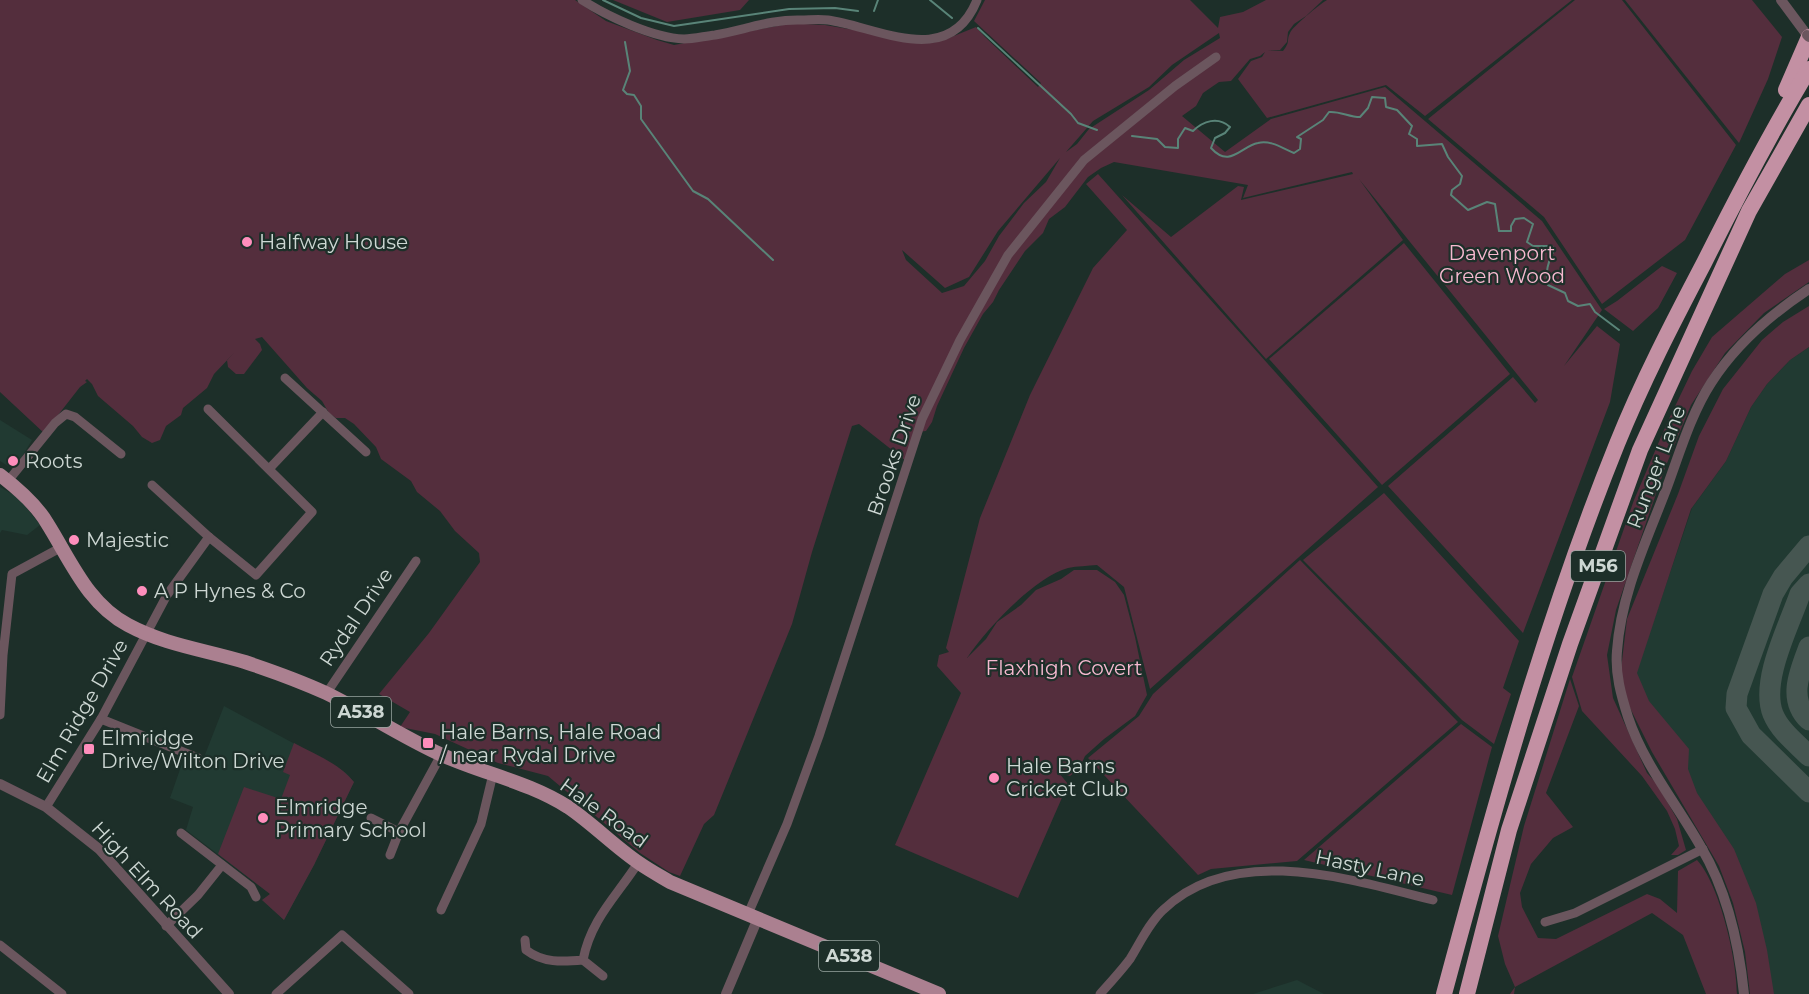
<svg xmlns="http://www.w3.org/2000/svg" width="1809" height="994" viewBox="0 0 1809 994" font-family="Montserrat,sans-serif">
<style>
.built{fill:#213a32}
.green{fill:#542e3d;fill-rule:evenodd}
.lines{fill:none;stroke-linecap:round;stroke-linejoin:round}
.stream{stroke:#598478;stroke-width:2}
.taxiway{stroke:#465651;stroke-width:21}
.minor{stroke:#6b565e;stroke-width:9}
.tertiary{stroke:#6b565e;stroke-width:10}
.primary{stroke:#ab8090;stroke-width:14}
.motorway{stroke:#c390a3;stroke-width:16}
.tertiary-bridge{stroke:#6b565e;stroke-width:10}
.poi-dot{fill:#fe8ebc;stroke:#1d2f29;stroke-width:2}
.labels{text-anchor:middle;stroke-width:4.5;stroke-linejoin:round;paint-order:stroke}
.shield{fill:#1d2f29;stroke:#98a5a0;stroke-width:1.5}
.shield-label{font-size:18px;font-weight:bold;fill:#cdd7d3}
.poi-label{font-size:20px;fill:#cdd7d3;stroke:#1d2f29;text-anchor:start}
.park-label{font-size:20px;fill:#f7b9d0;stroke:#1d2f29}
.street-label{font-size:20px;fill:#cdd7d3;stroke:#1d2f29}
</style>
<rect width="100%" height="100%" fill="#1d2f29"/>
<!-- built -->
<g class="built">
<polygon points="1809,347 1809,994 1764,994 1733,859 1677,765 1636,673 1692,508 1726,461 1751,407 1767,384 1790,360"/>
<polygon points="0,420 32,440 14,470 0,461"/>
<polygon points="0,487 19,498 40,525 27,535 2,530 0,533"/>
<polygon points="224,706 334,765 346,773 354,782 314,865 284,920 262,900 270,894 186,830 193,807 170,798 184,758 201,765"/>
<polygon points="1297,980 1324,994 1253,994"/>
</g>
<!-- green -->
<g class="green">
<path d="M0 0H575L606 21 657 40 674 45 788 24H804L825 25 931 43 944 40 976 27 985 37 1038 87 1041 83 974 21 985 0H1190L1218 28 1220 17 1243 12 1266 0H1323L1306 16 1294 24 1288 32 1287 42 1280 50H1267L1283 51C1291 41 1286 41 1290 33 1292 27 1320 4 1327 0H1572L1425 116 1386 85 1267 118 1238 79 1251 61 1262 57 1265 52 1260 56 1250 59 1231 81 1219 82 1203 93 1196 106 1182 116 1225 152 1271 119 1385 87 1542 221 1602 310 1564 366 1597 326 1620 344 1610 402 1523 633 1388 486 1513 377 1535 403 1538 400 1359 179 1403 240 1266 359 1122 195 1171 237 1238 186 1244 187 1241 200 1353 174 1352 172 1243 198 1248 185 1114 162 1101 168 1088 177 1065 207 1049 219 1043 233 1025 251 999 290 993 302 983 314 964 348 937 406 932 422 926 431 917 432 906 461 859 424 852 426 812 552 792 624 714 815 704 824 680 876 669 872 640 853 548 776 498 763 435 734 400 727 410 712 379 694 429 633 480 562 479 553 455 531 440 511 417 492 411 481 381 459 376 447 354 424 345 418H336L329 413 322 401 307 388 262 337 255 339 260 344 262 350 244 374H236L228 367 227 360 234 353 214 374 207 388 183 408 181 415 166 426 160 440 152 443 142 437 133 426 98 396 92 384 87 379 85 381 87 382 80 387 44 433 0 392ZM1219 33 1220 38 1184 60 1149 90 1089 129 1077 144 1066 152 1093 121 1149 87 1172 65ZM1060 158 1046 182 1024 203 999 236 985 261 964 286 942 293 906 260 902 250 945 288 969 277 998 231Z"/>
<polygon points="613,0 749,0 740,10 667,22"/>
<polygon points="1575,0 1622,0 1736,145 1685,240 1602,304 1544,217 1428,119"/>
<polygon points="1625,0 1752,0 1782,37 1768,79 1739,143"/>
<path d="M1098 174 1378 487 1150 689 1124 587 1097 565C1088 566 1077 566 1068 568 1035 577 986 629 967 658L986 639 997 622 1021 605 1036 590 1061 579 1074 570H1097L1115 582 1124 595 1135 637 1147 695 1135 716 1104 739 1085 756 1079 769 1070 776 1059 773 1068 784 1018 898 895 845 961 693 937 666 939 655 949 652 946 648 980 518 1030 395 1093 268 1127 230 1086 184Z"/>
<polygon points="1404,243 1510,374 1382,485 1269,359"/>
<polygon points="1809,260 1809,282 1764,313 1725,353 1691,405 1665,468 1616,610 1607,655 1613,698 1647,773 1657,784 1677,819 1686,850 1678,855 1671,855 1679,846 1675,829 1667,811 1642,776 1582,711 1572,677 1634,500 1667,423 1692,371 1712,337 1785,274"/>
<polygon points="1662,266 1677,273 1658,308 1633,331 1604,309 1617,301"/>
<polygon points="1809,306 1809,347 1790,360 1767,384 1751,407 1726,461 1691,509 1637,673 1649,701 1689,749 1688,769 1697,793 1734,849 1756,903 1767,950 1774,994 1750,994 1745,952 1733,903 1719,866 1652,752 1626,700 1621,669 1627,619 1678,494 1699,436 1723,389 1762,340 1783,322"/>
<polygon points="1384,493 1519,641 1503,688 1511,694 1494,744 1462,720 1303,560"/>
<polygon points="1300,560 1458,722 1297,861 1211,869 1198,875 1088,758 1139,716 1153,694"/>
<path d="M1570 679 1579 706 1546 793 1573 827 1553 838 1531 864 1520 893 1522 907 1538 938 1556 939 1647 894 1660 899 1677 913 1678 871 1697 860C1720 885 1737 960 1737 994H1706L1683 935 1652 913 1515 987 1514 994H1510L1515 987 1505 964 1498 936 1524 826Z"/>
<polygon points="1461,724 1492,747 1452,895 1304,860"/>
<path d="M294 743C314 754 339 763 354 782L314 865 284 920 262 900 270 894 218 854 244 787 281 799 290 775 283 772Z"/>
</g>
<g class="lines">
<!-- stream -->
<g class="stream">
<polyline points="603,0 641,18 674,26 789,9 835,8 858,11"/>
<polyline points="930,0 952,18"/>
<polyline points="874,11 878,0"/>
<polyline points="978,28 1071,114 1078,123 1097,130"/>
<polyline points="625,42 630,71 623,90 627,94 634,95 641,106 641,119 693,191 708,199 773,260"/>
<path d="M1132 136 1157 139 1165 147 1178 148V139L1185 128 1193 131C1203 121 1218 116 1230 127L1225 133 1215 138 1211 148C1230 169 1241 146 1258 143 1271 140 1282 148 1294 153L1300 149 1301 139 1297 137 1323 120 1329 112C1340 111 1349 117 1360 117L1368 108 1372 97 1385 98 1386 107 1397 110 1412 126 1409 134 1417 139V146L1442 144 1448 157 1462 176 1460 184 1452 190 1451 195 1468 210 1487 202 1495 204 1499 231H1511V226L1515 219 1524 218 1533 224 1527 242 1533 246H1552L1554 250C1548 262 1545 272 1548 285L1565 293 1568 301 1578 306 1590 304 1595 312 1619 330"/>
</g>
<!-- taxiway -->
<g class="taxiway">
<polyline points="1809,546 1783,577 1773,594 1737,694 1736,708 1751,735 1809,792"/>
<path d="M1809 584 1800 594C1789 626 1760 681 1773 714 1780 731 1796 743 1809 756"/>
<path d="M1809 647C1800 671 1787 699 1809 720"/>
</g>
<!-- minor -->
<g class="minor">
<path d="M582 0C607 16 653 38 684 39 694 39 705 36 715 35 744 30 772 19 801 20 809 20 819 19 828 20 878 27 949 70 977 0"/>
<polyline points="285,378 366,452"/>
<polyline points="269,469 323,412"/>
<polyline points="8,481 55,423 66,414 75,417 121,454"/>
<polyline points="152,485 209,537 256,575 312,512 208,409"/>
<polyline points="326,694 416,561"/>
<polyline points="0,715 3,655 12,574 60,548"/>
<polyline points="101,719 198,758"/>
<polyline points="46,807 101,719 167,595 209,537"/>
<polyline points="371,818 399,832"/>
<polyline points="181,833 251,887 256,897"/>
<polyline points="390,855 399,832 441,755"/>
<polyline points="441,910 481,824 493,774"/>
<polyline points="748,914 787,824 819,736 922,419 960,340 1008,255 1084,160 1175,86 1216,57"/>
<polyline points="1545,922 1575,913 1703,849"/>
<polyline points="166,926 198,895 222,865"/>
<path d="M525 940 526 950C543 963 562 962 583 960 591 919 616 897 638 863"/>
<polyline points="0,945 62,994"/>
<polyline points="583,960 603,976"/>
<polyline points="276,994 342,935 409,994"/>
<path d="M1100 994C1110 983 1121 971 1130 959 1140 943 1149 923 1163 910 1233 842 1350 879 1433 900"/>
</g>
<!-- tertiary -->
<g class="tertiary">
<polyline points="1781,0 1807,35"/>
<polyline points="0,784 46,807 99,849 229,994"/>
<polyline points="726,994 758,918"/>
<path d="M1744 994C1739 944 1727 891 1701 847 1677 804 1644 765 1628 717 1621 695 1615 674 1617 651 1621 593 1647 540 1667 487 1680 452 1691 414 1711 383 1736 344 1771 314 1809 289"/>
</g>
<!-- primary -->
<path class="primary" d="M0 475C17 488 36 504 47 523 71 561 87 603 128 625 165 645 206 650 245 662 272 671 300 681 326 693 365 712 402 737 442 755 484 774 529 782 568 807 593 824 614 846 639 863 649 870 660 876 670 882L939 994"/>
<!-- motorway -->
<g class="motorway">
<polyline points="1786,90 1809,37"/>
<path d="M1444 994C1494 808 1545 622 1617 444 1642 382 1673 322 1704 263 1737 197 1771 132 1809 69"/>
<polyline points="1467,994 1509,830 1570,644 1640,450 1749,211 1809,105"/>
</g>
<!-- tertiary-bridge -->
<polyline class="tertiary-bridge" points="1807,35 1809,37"/>
</g>
<!-- markers -->
<g class="poi-dot">
<circle cx="247" cy="242" r="6"/>
<circle cx="13" cy="461" r="6"/>
<circle cx="74" cy="540" r="6"/>
<circle cx="142" cy="591" r="6"/>
<rect x="422" y="737" width="12" height="12" rx="3"/>
<rect x="83" y="743" width="12" height="12" rx="3"/>
<circle cx="994" cy="778" r="6"/>
<circle cx="263" cy="818" r="6"/>
</g>
<g class="labels">
<!-- shield labels -->
<g class="shield">
<rect x="1571" y="551" width="54" height="30" rx="4.5"/>
<rect x="331" y="697" width="60" height="30" rx="4.5"/>
<rect x="819" y="941" width="60" height="30" rx="4.5"/>
</g>
<g class="shield-label">
<text x="1598" y="572">M56</text>
<text x="361" y="718">A538</text>
<text x="849" y="962">A538</text>
</g>
<!-- poi labels -->
<g class="poi-label">
<text x="259" y="249">Halfway House</text>
<text x="25" y="468">Roots</text>
<text x="86" y="547">Majestic</text>
<text x="154" y="598">A P Hynes &amp; Co</text>
<text x="440" y="739">Hale Barns, Hale Road<tspan x="440" dy="23">/ near Rydal Drive</tspan></text>
<text x="101" y="745">Elmridge<tspan x="101" dy="23">Drive/Wilton Drive</tspan></text>
<text x="1006" y="773">Hale Barns<tspan x="1006" dy="23">Cricket Club</tspan></text>
<text x="275" y="814">Elmridge<tspan x="275" dy="23">Primary School</tspan></text>
</g>
<!-- park labels -->
<g class="park-label">
<text x="1502" y="260">Davenport<tspan x="1502" dy="23">Green Wood</tspan></text>
<text x="1064" y="675">Flaxhigh Covert</text>
</g>
<!-- street labels -->
<g class="street-label">
<text transform="translate(894 455) rotate(-71)" y="7">Brooks Drive</text>
<text transform="translate(1656 467) rotate(-69)" y="7">Runger Lane</text>
<text transform="translate(356 617) rotate(-56)" y="7">Rydal Drive</text>
<text transform="translate(82 711) rotate(-60)" y="7">Elm Ridge Drive</text>
<text transform="translate(604 813) rotate(36)" y="7">Hale Road</text>
<text transform="translate(1370 868) rotate(12)" y="7">Hasty Lane</text>
<text transform="translate(147 880) rotate(47)" y="7">High Elm Road</text>
</g>
</g>
</svg>
